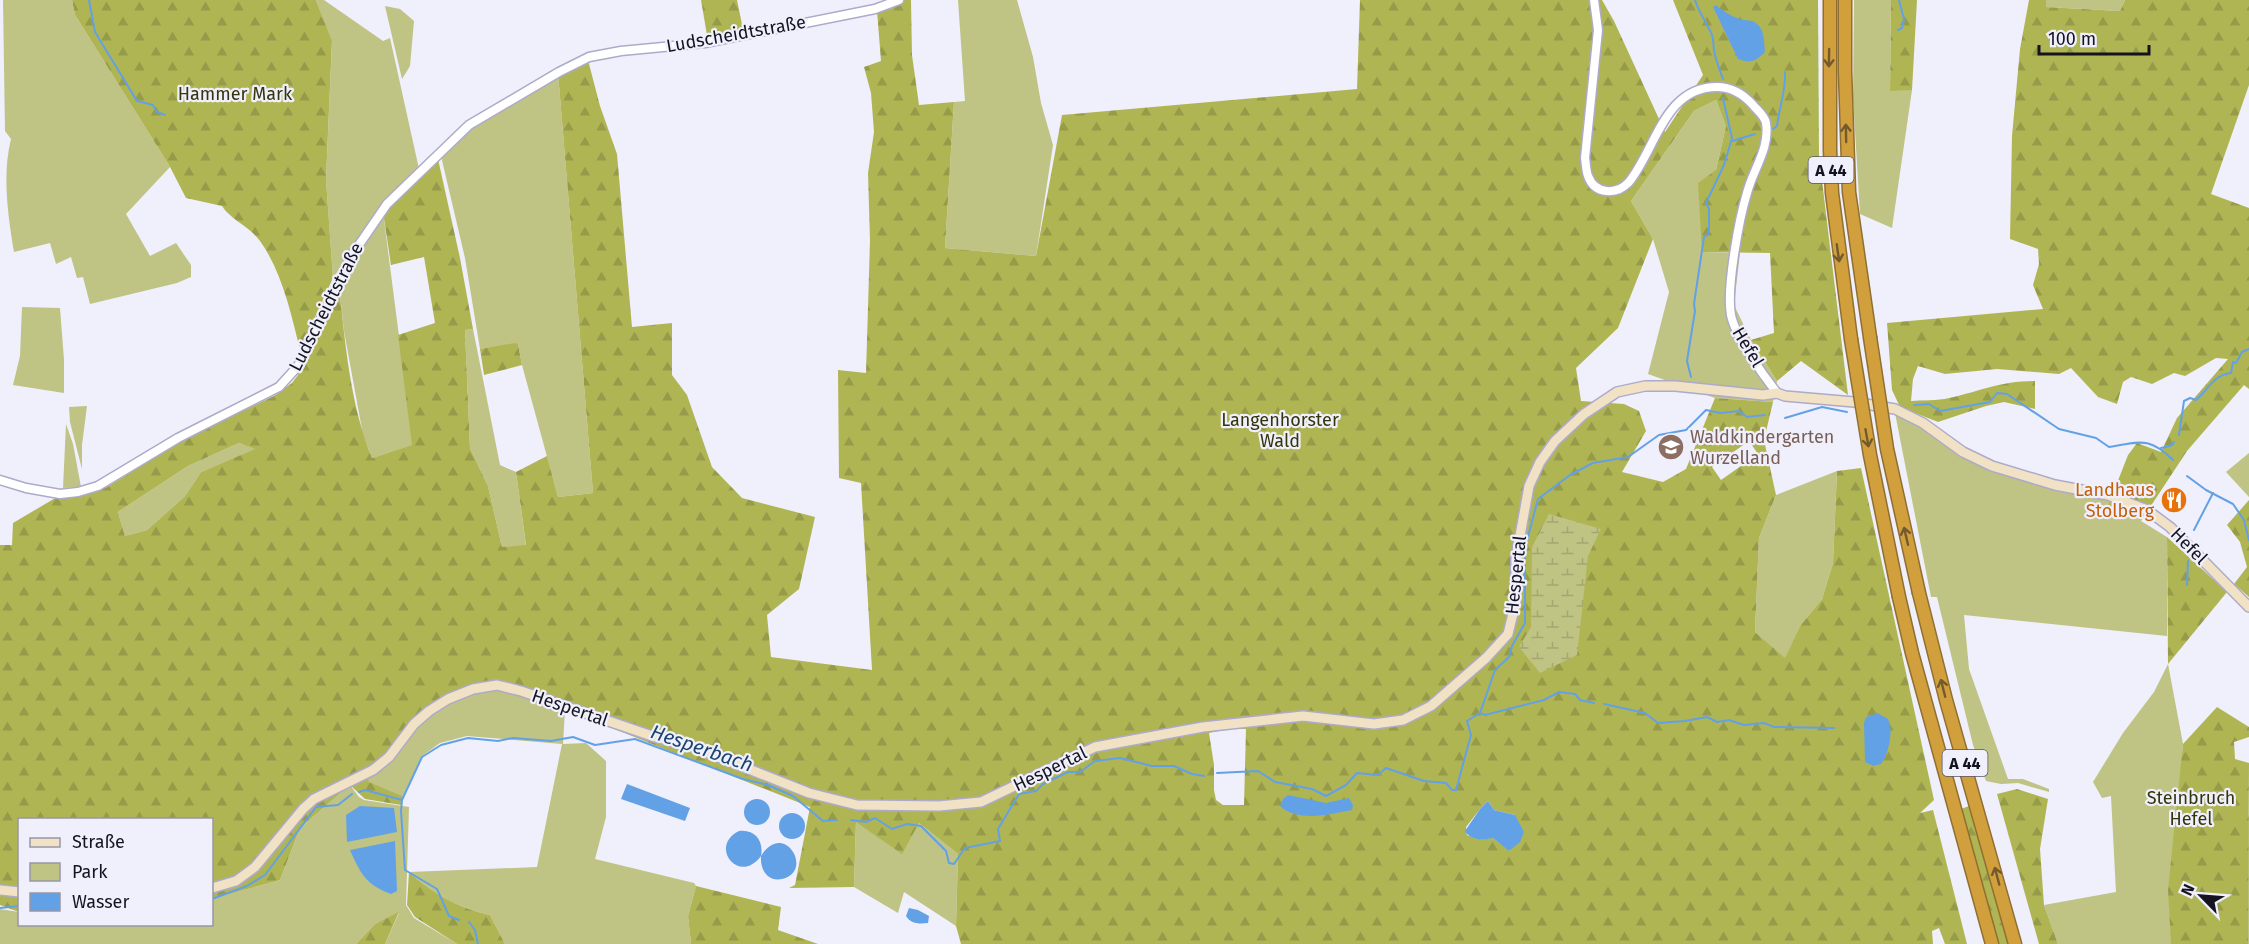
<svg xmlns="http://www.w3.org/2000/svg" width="2249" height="944" viewBox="0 0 2249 944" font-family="'Fira Sans',sans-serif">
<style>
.green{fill:#bfc383}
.forest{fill:url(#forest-firs);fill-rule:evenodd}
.wetland{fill:url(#wetland-marsh)}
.water{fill:#63a1e6}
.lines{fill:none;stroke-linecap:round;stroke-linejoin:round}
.stream{stroke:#63a1e6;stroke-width:2}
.tertiary-casing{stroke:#aeaaca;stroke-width:11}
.secondary-casing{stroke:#aeaaca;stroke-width:12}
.motorway-casing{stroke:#8f6f32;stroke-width:15}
.tertiary{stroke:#fff;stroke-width:8}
.secondary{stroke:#f1e2c5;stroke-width:9}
.motorway{stroke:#d1a03d;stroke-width:12}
.motorway-bridge-casing{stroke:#8f6f32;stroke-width:15;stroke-linecap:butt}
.motorway-bridge{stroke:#d1a03d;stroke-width:12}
.oneway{stroke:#735a2e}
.labels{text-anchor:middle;stroke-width:4.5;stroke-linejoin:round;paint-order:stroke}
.shield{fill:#f0effc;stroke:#575561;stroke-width:1.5}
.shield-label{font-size:16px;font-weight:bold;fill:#15131f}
.street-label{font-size:18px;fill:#15131f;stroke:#f0effc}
.park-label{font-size:18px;fill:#34350b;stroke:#f0effc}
.education-label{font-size:18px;fill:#785e54;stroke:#f0effc;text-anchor:start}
.food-label{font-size:18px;fill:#c56008;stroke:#f0effc;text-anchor:end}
.water-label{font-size:20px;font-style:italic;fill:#194471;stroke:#f0effc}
</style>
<defs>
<pattern id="forest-firs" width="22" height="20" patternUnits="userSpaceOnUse" patternTransform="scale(1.5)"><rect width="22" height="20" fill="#b0b554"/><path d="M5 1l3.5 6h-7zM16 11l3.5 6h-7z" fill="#969b49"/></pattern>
<pattern id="wetland-marsh" width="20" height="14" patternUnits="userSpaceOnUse" patternTransform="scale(1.5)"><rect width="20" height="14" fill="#bfc383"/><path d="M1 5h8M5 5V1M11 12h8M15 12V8" fill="none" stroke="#a3a771"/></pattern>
</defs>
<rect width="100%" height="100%" fill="#f0effc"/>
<!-- green -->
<g class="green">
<path d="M3 0H72L75 15 170 167 126 214 150 256 176 243 191 265V277L177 283 90 304 83 277 77 278 71 257 56 264 50 243 14 252C8 216 2 175 11 139L5 131Z"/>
<polygon points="316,0 324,0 383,41 390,38 419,169 350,254 333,278 326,179 332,42"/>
<polygon points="958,0 1017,0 1033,57 1041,103 1053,145 1036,256 945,248 954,102 965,101"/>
<polygon points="1854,0 1891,0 1890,90 1912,90 1892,228 1860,214 1853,97"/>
<polygon points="2046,0 2125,0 2120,11 2046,7"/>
<polygon points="385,6 400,9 414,21 410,66 402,79"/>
<polygon points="558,73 593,493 558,497 522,365 518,344 480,349 465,258 441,156 471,127"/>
<polygon points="1716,100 1726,126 1716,170 1703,252 1740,253 1734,305 1751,340 1777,381 1773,402 1715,398 1648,374 1669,292 1653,239 1631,201 1694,111"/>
<polygon points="383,212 413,445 372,458 363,435 344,331 339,285 353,258"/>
<polygon points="22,307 60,308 64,360 64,393 13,385 20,356"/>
<polygon points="473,329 500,465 516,472 526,546 502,547 488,486 470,448 465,330"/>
<polygon points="87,406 82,445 82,469 70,422 69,407"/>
<polygon points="1895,413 1905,413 1973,458 2112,496 2108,507 2141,521 2167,537 2167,636 1964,615 1969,669 2008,779 2023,779 2049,789 2049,792 2018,783 2001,784 1986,781 1973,745 1937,597 1931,597"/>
<polygon points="66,424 73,444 81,487 63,488"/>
<polygon points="239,443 256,449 201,472 185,496 147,530 125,536 118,512 188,466"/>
<polygon points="2249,453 2249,497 2226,472"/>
<polygon points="1837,471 1833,563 1822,599 1800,626 1785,659 1755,632 1759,538 1776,495"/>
<polygon points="2168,664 2183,744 2182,754 2242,785 2249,819 2249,944 2058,944 2044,905 2116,892 2111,796 2102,798 2093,782 2123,733 2154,692"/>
<path d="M474 687 525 695 565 710 563 744 586 743 606 761V817L595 859 694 883 696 886 688 916 691 944H505L490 915C460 909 432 893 409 872L537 867 562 744 467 736 440 743 422 756 403 796 368 782 367 775 433 711Z"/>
<polygon points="350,785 359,797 364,800 409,807 406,905 414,918 457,944 385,944 399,913 375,924 356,944 0,944 0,909 19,912 20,924 212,924 212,899 280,880 300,828"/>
<polygon points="856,822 919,823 958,854 956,926 904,892 898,913 854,887"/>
</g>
<!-- forest -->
<g class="forest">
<path d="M72 0H316L332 41 326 179 333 278 300 350C291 313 282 272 260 241 249 226 231 220 222 206L186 198 170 167 75 15Z"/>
<polygon points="701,0 737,0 744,34 708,41"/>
<path d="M903 0H911L912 55 919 105 954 102 945 248 1036 256 1062 115 1357 89 1360 0H1602L1614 21 1665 132 1703 75 1673 0H1818L1819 156 1848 395 1801 361 1777 381 1751 340 1774 333 1770 253 1702 252 1698 183 1716 170 1726 126 1716 100 1694 111 1631 201 1653 239 1618 328 1576 368 1581 401 1624 404 1639 411 1646 431 1622 472 1663 482 1686 469 1715 398 1773 402 1764 440 1776 495 1759 538 1755 632 1785 658 1800 626 1822 599 1833 563 1837 471 1861 468 1934 800 1920 813 1933 810 1967 944H1945L1939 928 1932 931 1933 944H961L956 926 958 854 919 823 902 854 856 822 854 887 789 888 795 885 810 807 607 726 528 692 474 685 432 709 367 775 369 782 403 796 401 805 365 799 350 785 300 828 280 880 212 899V820H20L19 912 0 905V545H12L13 523 57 497 81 495 107 487 186 438 274 396 292 383 306 364 339 285C345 342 350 404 372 458L412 445 398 335 435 323 424 257 391 265 383 212 438 159 460 258 473 329 465 330 470 448 488 486 502 547 526 545 516 472 547 456 558 497 593 493 558 73 588 60 600 106 617 154 632 327 672 323V375L687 395 712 467 742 498 815 517 799 589 767 615 771 657 872 670 861 483 839 478 838 370 866 373 870 241 868 173 874 132 871 93 864 67 881 61 877 11ZM1749 441 1758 454 1721 480 1712 467ZM239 443 255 449 201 472 185 496 147 530 125 536 118 512 188 466ZM1229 729H1246L1244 805H1223L1216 800 1214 790V765L1209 733ZM1488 801 1494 810 1515 815 1510 851 1493 838 1477 839 1467 835 1466 827 1480 809Z"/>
<polygon points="1891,0 1917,0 1912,90 1890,91"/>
<path d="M2029 0H2046V7L2120 11 2125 0H2249V85L2211 194 2249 208V389L2244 385 2187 451 2141 521 2108 506 2128 455 2137 443 2161 452 2177 418 2228 359 2216 358 2185 376 2174 373 2152 384 2131 377 2123 382 2117 404 2098 397 2071 368 2059 374 1997 369 1945 374 1918 366 1913 379 1911 401C1923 400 1937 401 1949 398 1982 391 1999 381 2035 381V409L2004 402 1986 406 1938 422 1900 407 1892 390 1887 323 2043 309 2033 285 2039 264 2038 249 2010 239 2012 136 2020 49Z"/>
<polygon points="515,343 518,344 522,365 484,375 480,349"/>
<polygon points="2249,500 2249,597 2234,584 2247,567 2240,542 2227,525"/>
<polygon points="2167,537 2227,592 2168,664"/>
<polygon points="2217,707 2249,727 2249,737 2234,742 2235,759 2249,763 2248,944 2171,944 2168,890 2183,744"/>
<polygon points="2017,789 2048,799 2040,849 2044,905 2058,944 2039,944 1997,794"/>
<polygon points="1969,806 2008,944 1999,944 1961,809"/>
<path d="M409 872C432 893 460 909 490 915L505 944H457L415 917 407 905Z"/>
<polygon points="696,886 781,907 778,930 818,944 691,944 688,916"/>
<polygon points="399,912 385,944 356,944 375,924"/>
</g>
<!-- wetland -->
<polygon class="wetland" points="1549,514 1601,529 1588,556 1577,655 1540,673 1519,647 1531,627 1532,547"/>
<!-- water -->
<g class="water">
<path d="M1716 5C1722 10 1729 15 1737 18 1742 20 1747 20 1752 21 1765 26 1764 41 1765 52 1756 61 1751 64 1738 59L1713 7Z"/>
<path d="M1878 713C1879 714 1886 718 1887 718 1895 727 1888 756 1881 764L1873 766 1865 762 1864 723 1866 717Z"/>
<polygon points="627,784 690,808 685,821 621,799"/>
<path d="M1288 795 1326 803 1349 798 1353 805 1352 810C1331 814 1298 823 1280 806L1283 799Z"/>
<circle cx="757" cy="812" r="13"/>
<path d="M1488 801 1494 810 1515 815 1524 832 1520 842 1509 851 1493 838C1483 840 1471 841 1465 831L1480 809Z"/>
<polygon points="360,806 394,808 397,832 347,842 346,815"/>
<circle cx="792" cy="826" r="13"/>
<path d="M739 831C755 829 764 841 761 856 784 819 815 872 782 879 767 882 760 869 761 856 739 886 708 846 739 831Z"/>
<path d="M395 841 397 891 391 894C366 885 360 873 350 850Z"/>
<path d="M909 908 918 910 929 916 928 923C919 924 911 924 906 916Z"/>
</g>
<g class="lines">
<!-- stream -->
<g class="stream">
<polyline points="89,0 95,32 137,101 153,105 157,112 165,115"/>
<path d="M1695 0C1699 13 1707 23 1712 35 1714 41 1713 49 1715 55 1717 63 1720 71 1723 79"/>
<polyline points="1898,30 1902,28 1904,19 1899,0"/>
<path d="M1773 129 1777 126C1779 108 1786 91 1785 72"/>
<polyline points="1732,141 1755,134"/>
<polyline points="1691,377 1687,361 1695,311 1694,304 1704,237 1709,234 1709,209 1706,203 1724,165 1732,138 1723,98"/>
<path d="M1914 405 1929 404 1940 411 1990 402 1997 393 2007 394 2059 429 2096 438 2109 447C2140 442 2149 436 2173 460"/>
<polyline points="1785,418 1822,407 1847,412"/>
<path d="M2179 435 2184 401 2190 398 2196 400C2208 390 2213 375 2231 373L2233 362 2236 363 2242 352 2249 349"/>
<polyline points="2161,448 2170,446 2174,442"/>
<polyline points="2187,476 2206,490 2233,504 2244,520 2249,540"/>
<polyline points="2194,530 2213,493"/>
<polyline points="2187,585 2188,561"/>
<polyline points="1604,704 1645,713 1658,723 1685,721 1707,717 1717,722 1729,720 1744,725 1764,723 1774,727 1834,728"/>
<polyline points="1480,713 1485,715 1544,700 1559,692 1575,694 1580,700 1594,703"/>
<polyline points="1217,773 1258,771 1275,782 1312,789 1326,796 1346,785 1357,773 1378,775 1386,768 1424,781 1446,783 1452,790 1456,790 1471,735 1467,721 1480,713 1495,670 1509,657 1512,646 1525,623 1525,548 1538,499 1570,475 1593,463 1628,457 1659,435 1686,430 1706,410 1720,413 1739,411 1747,417 1765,415"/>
<polyline points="359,792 365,790 402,800 401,811 405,870 437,889 449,916 459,920"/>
<polyline points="402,800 422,757 441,745 468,738 498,741 513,738 551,741 573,737 595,745 635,739 743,779 768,785 793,796 823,821 837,820"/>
<polyline points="851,820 866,822 875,818 892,829 907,824 921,826 946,851 949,863 954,864 965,848 1000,841 998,829 1019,794 1036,791 1043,784 1068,772 1080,772 1095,761 1120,758 1152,766 1174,766 1192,774 1204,776"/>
<polyline points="212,899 247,886 265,875 316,807 338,805 352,794"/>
<polyline points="0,908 20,906"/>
<polyline points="469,922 475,930 478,944"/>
</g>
<defs>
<g id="tertiary">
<path d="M1594 0 1598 30 1585 158C1586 164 1586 171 1588 176 1595 195 1617 195 1629 182 1656 149 1664 87 1717 87 1732 87 1743 94 1753 105 1757 110 1765 116 1766 123 1770 149 1753 169 1747 193 1739 219 1726 289 1731 315 1735 336 1763 375 1777 393"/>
<polyline points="0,480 26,488 60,494 78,492 98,486 178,438 279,387 298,366 352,255 387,204 469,125 559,72 589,57 621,51 705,43 875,9 899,0"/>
</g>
<g id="secondary">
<polyline points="212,888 236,881 255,867 303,809 314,799 373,770 389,757 414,724 429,711 448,699 473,689 497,685 521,691 655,737 691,746 809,793 857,805 939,806 981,802 1095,747 1203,727 1303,716 1374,724 1403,720 1431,706 1486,658 1508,634 1516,601 1516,558 1529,486 1540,462 1555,441 1584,414 1617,392 1645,386 1675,386 1763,395 1777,393 1785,396 1854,402 1895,409 1923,423 1963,452 1992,466 2055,485 2108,495 2147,510 2170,527 2249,607"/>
<polyline points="0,890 20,892"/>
</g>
<g id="motorway">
<polyline points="1830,0 1830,150 1832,193 1851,339"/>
<polyline points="1845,0 1845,71 1849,192 1870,337"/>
<polyline points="1919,593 1946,700 2015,944"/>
<polyline points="1899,597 1912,653 1992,944"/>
</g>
</defs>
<!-- tertiary casing -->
<use href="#tertiary" class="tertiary-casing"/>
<!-- secondary casing -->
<use href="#secondary" class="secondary-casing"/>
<!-- motorway casing -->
<use href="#motorway" class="motorway-casing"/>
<!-- tertiary -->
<use href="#tertiary" class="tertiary"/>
<!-- secondary -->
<use href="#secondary" class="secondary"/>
<!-- motorway -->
<use href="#motorway" class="motorway"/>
<defs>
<g id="motorway-bridge">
<polyline points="1870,337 1887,449 1919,593"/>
<polyline points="1851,339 1870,455 1899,597"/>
</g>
</defs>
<!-- motorway-bridge casing -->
<use href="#motorway-bridge" class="motorway-bridge-casing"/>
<!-- motorway-bridge -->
<use href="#motorway-bridge" class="motorway-bridge"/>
</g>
<!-- one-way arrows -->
<defs><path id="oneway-shaft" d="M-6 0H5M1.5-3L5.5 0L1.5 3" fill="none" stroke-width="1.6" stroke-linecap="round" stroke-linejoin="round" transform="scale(1.5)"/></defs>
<g class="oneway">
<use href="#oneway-shaft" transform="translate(1829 58) rotate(91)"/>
<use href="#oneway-shaft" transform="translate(1846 133) rotate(-91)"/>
<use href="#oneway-shaft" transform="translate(1838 253) rotate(82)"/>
<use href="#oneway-shaft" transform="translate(1867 438) rotate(80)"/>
<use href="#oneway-shaft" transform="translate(1906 536) rotate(-103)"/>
<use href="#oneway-shaft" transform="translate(1943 688) rotate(-104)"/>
<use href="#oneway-shaft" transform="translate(1997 876) rotate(-105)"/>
</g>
<!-- icons -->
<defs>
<symbol id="school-disc" viewBox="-11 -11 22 22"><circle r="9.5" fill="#8d6e63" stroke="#f0effc"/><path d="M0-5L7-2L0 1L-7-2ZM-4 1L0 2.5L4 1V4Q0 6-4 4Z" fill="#fff"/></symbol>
<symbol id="restaurant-disc" viewBox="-11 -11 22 22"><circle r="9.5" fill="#e8710a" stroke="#f0effc"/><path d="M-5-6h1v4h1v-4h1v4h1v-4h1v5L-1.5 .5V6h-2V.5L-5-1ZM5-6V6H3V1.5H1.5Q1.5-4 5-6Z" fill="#fff"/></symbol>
</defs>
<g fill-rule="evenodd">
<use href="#school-disc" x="1656" y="432" width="30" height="30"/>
<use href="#restaurant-disc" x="2159" y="485" width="30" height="30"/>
</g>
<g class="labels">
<!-- shield labels -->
<g class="shield">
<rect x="1808.5" y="157" width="45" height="26" rx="4.5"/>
<rect x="1942.5" y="750" width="45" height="26" rx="4.5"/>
</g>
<g class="shield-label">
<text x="1831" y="176">A 44</text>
<text x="1965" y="769">A 44</text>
</g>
<!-- street labels -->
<g class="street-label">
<text transform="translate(736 34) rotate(-10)" y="6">Ludscheidtstraße</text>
<text transform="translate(326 307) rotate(-63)" y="6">Ludscheidtstraße</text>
<text transform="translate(1748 347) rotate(59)" y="6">Hefel</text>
<text transform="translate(2189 546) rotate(45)" y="6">Hefel</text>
<text transform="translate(1516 575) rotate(-84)" y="6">Hespertal</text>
<text transform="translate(570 708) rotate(19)" y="6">Hespertal</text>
<text transform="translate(1050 769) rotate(-26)" y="6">Hespertal</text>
</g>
<!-- park labels -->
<g class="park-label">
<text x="235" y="100">Hammer Mark</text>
<text x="1280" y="426">Langenhorster<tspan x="1280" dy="21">Wald</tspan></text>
<text x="2191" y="804">Steinbruch<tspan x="2191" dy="21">Hefel</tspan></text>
</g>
<!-- education labels -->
<g class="education-label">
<text x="1690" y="443">Waldkindergarten<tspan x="1690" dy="21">Wurzelland</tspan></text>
</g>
<!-- food labels -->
<g class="food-label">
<text x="2154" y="496">Landhaus<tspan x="2154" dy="21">Stolberg</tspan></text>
</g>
<!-- water labels -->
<g class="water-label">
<text transform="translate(702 748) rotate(19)" y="7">Hesperbach</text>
</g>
</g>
<!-- legend -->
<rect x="18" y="818" width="195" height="108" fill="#f0effc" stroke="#9897a4" stroke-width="1.5"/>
<rect x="30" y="838" width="30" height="9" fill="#f1e2c5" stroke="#9897a4" stroke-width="1.5"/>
<text x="72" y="848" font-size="18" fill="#15131f">Straße</text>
<rect x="30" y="863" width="30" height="18" fill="#bfc383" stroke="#9897a4" stroke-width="1.5"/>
<text x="72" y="878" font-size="18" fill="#15131f">Park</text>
<rect x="30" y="893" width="30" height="18" fill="#63a1e6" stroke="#9897a4" stroke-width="1.5"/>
<text x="72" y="908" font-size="18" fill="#15131f">Wasser</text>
<!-- north arrow -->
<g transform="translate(2201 896) rotate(295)" stroke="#f0effc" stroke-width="4.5" paint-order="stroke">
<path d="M0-4.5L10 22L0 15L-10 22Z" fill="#15131f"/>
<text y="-9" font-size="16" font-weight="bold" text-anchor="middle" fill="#15131f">N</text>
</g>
<!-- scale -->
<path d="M2039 45v9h110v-9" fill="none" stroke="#15131f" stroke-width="3"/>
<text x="2048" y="45" font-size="18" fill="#15131f" stroke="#f0effc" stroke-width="4.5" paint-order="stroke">100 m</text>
</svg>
